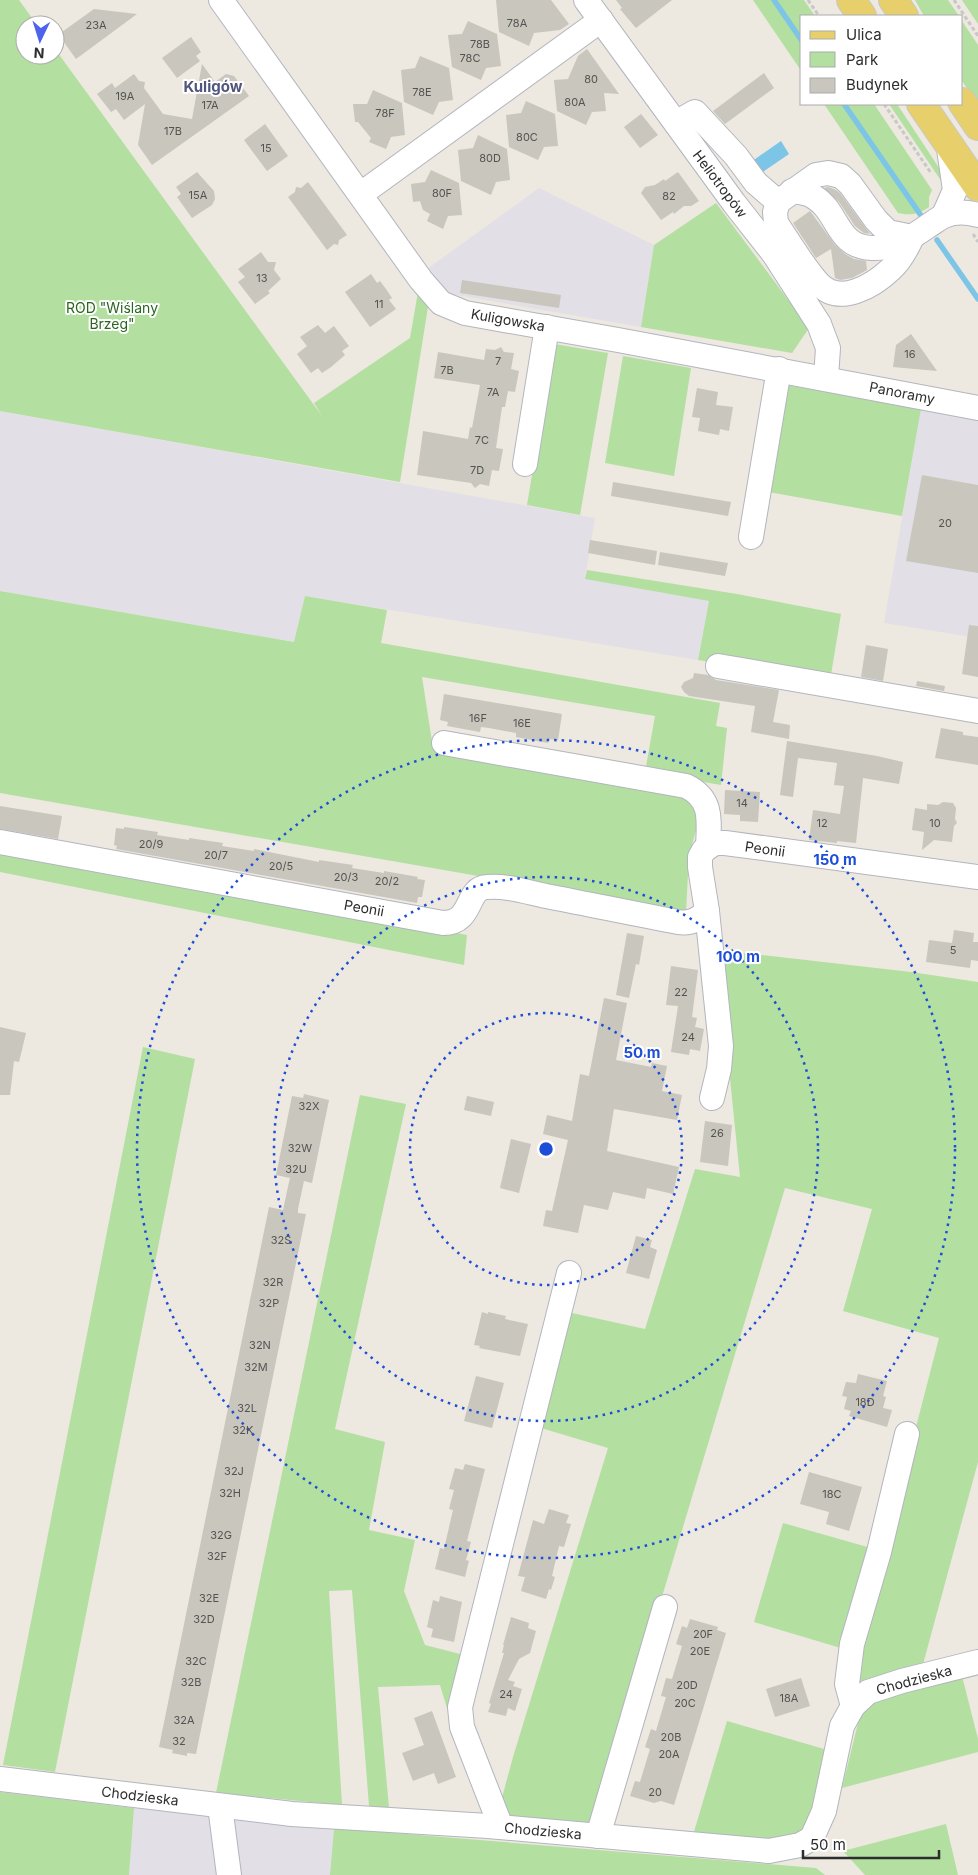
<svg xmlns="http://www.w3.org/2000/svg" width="978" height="1875" viewBox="0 0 978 1875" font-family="Inter,sans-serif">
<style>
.industrial{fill:#e2e0e6}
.green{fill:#b3dfa1}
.water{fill:#7cc5e7}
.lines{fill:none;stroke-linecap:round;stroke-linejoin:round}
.stream{stroke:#7cc5e7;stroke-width:5.5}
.building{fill:#c9c6be}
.minor-casing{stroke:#b3b5bf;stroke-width:26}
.major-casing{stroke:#c8c8c8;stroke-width:30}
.path{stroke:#c8c8c8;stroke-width:3;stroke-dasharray:4 2.5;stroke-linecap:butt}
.minor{stroke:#fff;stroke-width:24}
.major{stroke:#e7d06b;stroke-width:28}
.ring{fill:none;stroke:#1d4ed8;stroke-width:2.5;stroke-dasharray:2.5 5}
.labels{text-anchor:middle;stroke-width:4;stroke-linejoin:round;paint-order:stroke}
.number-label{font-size:11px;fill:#545351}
.street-label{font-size:14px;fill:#2d2d2d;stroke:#fff}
.park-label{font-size:14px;fill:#2b6620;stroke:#fff}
.neighbourhood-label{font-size:15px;font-weight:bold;fill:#50557b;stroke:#fff}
.centre{fill:#1d4ed8;stroke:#fff;stroke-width:2.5}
.ring-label{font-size:15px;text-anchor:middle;font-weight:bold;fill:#1d4ed8;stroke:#fff;stroke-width:4;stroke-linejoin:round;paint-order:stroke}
</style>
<rect width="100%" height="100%" fill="#ede8e0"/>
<!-- industrial -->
<g class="industrial">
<polygon points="539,188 654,245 641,327 445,293 427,269"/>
<polygon points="921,409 978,419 978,638 884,623"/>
<polygon points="0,411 595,518 585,579 709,601 698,660 305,596 295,642 0,591"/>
<polygon points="134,1808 334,1828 330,1875 129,1875"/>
</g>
<!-- green -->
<g class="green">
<polygon points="0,0 19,0 37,25 25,25 25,55 55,55 55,49 322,416 314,403 410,338 418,292 428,307 400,482 0,411"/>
<polygon points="753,0 804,0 815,16 802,16 802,72"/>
<polygon points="915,0 948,0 959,16 924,16"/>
<polygon points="962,0 978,0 978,24"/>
<polygon points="962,21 978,45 978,105 962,81"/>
<path d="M824 104H874L932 190 929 197V207C919 214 911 216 898 213Z"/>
<polygon points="889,104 897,104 943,174 946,188"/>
<polygon points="716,203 809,328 792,353 641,327 654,245"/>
<polygon points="554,344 608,353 580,515 527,505"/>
<polygon points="623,356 691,368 674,476 605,463"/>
<polygon points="781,384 921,409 902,516 763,491"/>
<polygon points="587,570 737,594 841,614 830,681 698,660 709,601 585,579"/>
<polygon points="0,591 294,642 305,596 387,610 381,643 720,703 716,726 727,728 721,785 645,772 655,716 422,677 433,748 687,790 702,810 689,855 686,912 0,793"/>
<polygon points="0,850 467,935 464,965 0,872"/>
<polygon points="717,950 911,972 978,982 978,1462 922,1668 865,1685 859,1681 859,1648 939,1338 843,1311 872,1209 785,1188 593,1826 504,1818 500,1805 513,1757 608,1448 541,1428 572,1313 645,1329 695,1169 740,1177"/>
<polygon points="143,1047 195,1059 55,1772 3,1765"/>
<polygon points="360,1095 406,1104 335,1429 385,1442 369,1530 415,1540 404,1591 425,1645 464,1655 450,1718 440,1685 378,1687 389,1808 369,1806 352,1590 329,1591 342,1805 216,1793"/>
<polygon points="783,1523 871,1548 844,1649 754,1622"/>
<polygon points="962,1676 978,1739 978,1752 842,1788 861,1711 869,1703"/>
<polygon points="727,1721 831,1751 815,1813 805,1828 789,1838 773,1842 693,1835"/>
<polygon points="0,1792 134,1808 129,1875 0,1875"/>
<polygon points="946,1824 958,1875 865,1875 843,1851"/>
<polygon points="334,1828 816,1868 825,1875 330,1875"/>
</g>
<!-- water -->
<polygon class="water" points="781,141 789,154 757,176 748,164"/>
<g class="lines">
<!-- stream -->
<g class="stream">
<polyline points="774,0 802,41"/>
<polyline points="844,104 922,217"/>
<polyline points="937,240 978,299"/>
</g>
</g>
<!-- building -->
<g class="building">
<polygon points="496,0 551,0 569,24 560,30 534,33 529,46 499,32"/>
<polygon points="616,0 672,0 636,28 620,9 622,8"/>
<polygon points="94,9 137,14 76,59 61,38 62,32"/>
<polygon points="468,21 497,34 501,66 486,68 481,80 452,67 448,35 462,34"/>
<polygon points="191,37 201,52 196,56 200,61 177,78 162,58"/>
<polygon points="587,49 619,94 604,93 606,111 592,112 586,125 557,111 554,80 568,79 578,56"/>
<polygon points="420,56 449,68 453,100 439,102 433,115 404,102 401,70 415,68"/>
<polygon points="202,64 215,82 226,74 234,76 249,96 152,165 138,145 145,104 124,120 116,109 111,112 97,94 112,83 115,88 134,74 139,81 145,82 144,88 163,114 192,119"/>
<polygon points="764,73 774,88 725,124 713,111"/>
<polygon points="373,90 402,103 405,135 391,137 386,149 369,142 371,138 358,122 355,122 353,104 367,104"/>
<polygon points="526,101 555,114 558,146 544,147 538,160 509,147 506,115 521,113"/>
<polygon points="641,114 658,135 640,148 624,127"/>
<polygon points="265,124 288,156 267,171 244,140"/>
<polygon points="478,135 507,149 510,180 496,182 491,195 461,181 458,150 473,148"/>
<polygon points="431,170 459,183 462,215 448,216 443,229 427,221 430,214 423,210 420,201 413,202 411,184 425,182"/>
<polygon points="197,172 214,191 215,199 212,205 192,218 177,197 181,194 176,187"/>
<polygon points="678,172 699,201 691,206 684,206 674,214 673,212 661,220 641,193 645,187 655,185 664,179 665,181"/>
<polygon points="308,182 347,235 339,240 338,245 334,244 327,250 288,197 295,192 296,187 301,188"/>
<polygon points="828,187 834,189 840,193 870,234 864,233 855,226 839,202 824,188"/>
<polygon points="810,211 835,245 845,254 854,259 866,261 867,270 852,278 840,280 835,278 831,249 816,258 793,223"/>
<polygon points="261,252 268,262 276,262 274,270 281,279 268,291 270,293 255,304 238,282 245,277 238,269"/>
<polygon points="371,274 377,283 380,281 386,289 392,298 389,300 396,309 370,327 345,292"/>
<polygon points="462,280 561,295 559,308 460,293"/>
<polygon points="318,325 325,333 334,326 349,346 342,351 345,355 331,367 322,373 318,368 311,373 297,354 307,346 300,337"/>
<polygon points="911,334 937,371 893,367 896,345"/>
<polygon points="501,347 504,352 514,353 511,369 519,371 515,392 508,391 505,407 502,407 496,448 503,449 499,471 492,470 489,486 480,484 475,488 471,483 417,475 423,431 468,439 470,427 472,428 480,385 434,378 438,352 484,360 486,349 495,350"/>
<polygon points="697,388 718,392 716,405 733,407 729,431 720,429 719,435 698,431 700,418 692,417"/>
<polygon points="922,475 978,485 978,573 906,561"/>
<polygon points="613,482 731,502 728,516 611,496"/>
<polygon points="590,540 657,551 655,565 588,553"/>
<polygon points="660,552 728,563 725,576 658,565"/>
<polygon points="969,625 978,626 978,677 962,674"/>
<polygon points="866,645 888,649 883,681 861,677"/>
<polygon points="694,673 708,675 716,680 779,690 773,722 790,725 789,739 751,732 755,706 689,696 684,692 681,687 684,682 693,678"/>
<polygon points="917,681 945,686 944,691 916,686"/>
<polygon points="444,694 562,714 558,740 549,739 548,743 516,737 516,733 489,728 481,727 480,732 447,726 448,722 440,720"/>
<polygon points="941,728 963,732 963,735 978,737 978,765 935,758"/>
<polygon points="787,741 877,756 903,762 899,784 863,778 856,843 837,841 837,843 809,840 813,810 840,814 844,786 834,785 837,763 798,758 793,797 780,795"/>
<polygon points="725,790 760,792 758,822 740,821 740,815 724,814"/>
<polygon points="943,802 953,803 956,808 955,819 957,823 954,826 952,842 934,840 922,850 924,832 912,830 915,808 927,810 927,804 938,805"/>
<polygon points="0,806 62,816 58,839 0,829"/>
<polygon points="124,827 158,832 157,835 189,840 189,838 223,843 222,846 254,851 254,849 319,862 319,860 353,865 352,868 384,873 384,871 418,877 417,879 425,880 422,897 418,897 417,903 116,849 117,846 114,845 116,828 124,829"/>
<polygon points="954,930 974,933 973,942 978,942 978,961 971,960 970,968 926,962 929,940 952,943"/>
<polygon points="627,933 644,936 639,965 636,964 629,998 616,995"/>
<polygon points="671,966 698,970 692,1017 697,1018 695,1027 704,1029 700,1051 690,1049 689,1055 671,1052 678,1006 666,1005"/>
<polygon points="604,998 627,1003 616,1060 651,1067 652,1063 667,1066 662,1091 682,1095 677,1120 614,1109 607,1151 679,1167 673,1194 647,1188 645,1199 613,1192 608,1210 584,1205 578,1233 543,1226 546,1210 552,1211 568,1140 543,1134 547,1115 572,1121 580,1074 589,1076"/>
<polygon points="0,1027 26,1033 19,1062 14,1061 10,1095 0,1095"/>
<polygon points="304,1094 329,1100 312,1183 304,1181 298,1209 298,1213 306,1214 196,1754 187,1753 187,1756 172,1753 173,1750 159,1747 269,1207 283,1210 289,1182 290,1178 276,1175 292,1096 303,1098"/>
<polygon points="467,1096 494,1102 491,1116 464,1110"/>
<polygon points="705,1121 732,1125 728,1166 700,1162"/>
<polygon points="511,1139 531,1144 519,1193 500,1188"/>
<polygon points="636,1236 652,1240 650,1247 657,1250 649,1279 626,1273"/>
<polygon points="482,1312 488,1314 488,1312 506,1316 505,1319 528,1324 520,1356 479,1348 480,1346 474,1345"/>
<polygon points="858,1374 887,1381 883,1396 886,1397 883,1408 892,1410 887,1427 849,1416 851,1411 844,1409 847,1397 842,1396 846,1382 856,1383"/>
<polygon points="476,1376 504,1383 492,1428 464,1421"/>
<polygon points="465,1464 485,1469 467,1541 471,1542 466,1560 469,1561 465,1577 435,1569 440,1548 444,1549 453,1510 449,1509 454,1490 449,1489 455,1468 463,1470"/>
<polygon points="809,1472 862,1487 849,1531 826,1524 829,1512 800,1504"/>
<polygon points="549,1509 569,1515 566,1523 571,1524 564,1547 559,1546 552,1576 555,1577 551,1590 549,1589 546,1599 521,1591 525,1577 518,1576 533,1520 544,1524"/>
<polygon points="440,1596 462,1602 454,1642 431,1637 433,1629 427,1627 433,1600 439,1602"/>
<polygon points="511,1617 529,1623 528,1628 536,1631 530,1653 519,1659 508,1680 515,1682 513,1686 522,1689 515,1711 508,1708 506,1716 488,1712 491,1704 489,1703 504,1653 502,1653 504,1645 503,1645"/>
<polygon points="690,1619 718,1627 717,1630 726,1633 674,1805 661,1801 654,1803 630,1796 635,1781 640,1782 650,1749 645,1747 651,1729 656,1731 666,1697 661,1696 666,1678 672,1679 682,1646 676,1644 682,1626 687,1628"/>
<polygon points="801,1678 810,1706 775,1717 766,1689"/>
<polygon points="432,1711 456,1777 438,1784 434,1773 413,1781 402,1753 424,1745 414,1718"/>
</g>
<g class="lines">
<defs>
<g id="minor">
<polyline points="221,0 421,280 441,303 465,313 618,340 978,408"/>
<polyline points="586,0 734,203 774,254 819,324 828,348 826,378"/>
<polyline points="676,123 695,112 736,156 756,183 778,202"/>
<path d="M828 173 841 176 850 184 876 220 888 232 912 237C907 248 900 261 891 269 873 286 840 306 819 284 804 268 789 242 776 223L775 212 778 202 816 175Z"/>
<path d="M792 191C799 192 808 193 814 197 839 212 836 247 872 248 893 249 911 238 928 226 933 223 939 218 944 216 955 211 967 212 978 215"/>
<polyline points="361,194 601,20"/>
<polyline points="944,215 955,190 948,142"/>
<polyline points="525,464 547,327"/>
<polyline points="751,537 779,369"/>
<polyline points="718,666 978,711"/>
<path d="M444 743 686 786C713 799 709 820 708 847"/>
<path d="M0 842 443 923C474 923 465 888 487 887 507 885 530 893 551 897 593 905 635 914 678 922 690 924 699 920 707 911"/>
<polyline points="712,1098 719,1069 721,1046 707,911 700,867 700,857 704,850 715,843 725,843 978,877"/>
<polyline points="853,1706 847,1684 852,1644 879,1552 907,1434"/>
<polyline points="0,1779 292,1814 488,1826 769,1851 800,1845 812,1838 824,1811 842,1726 853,1706 868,1692 902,1681 978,1662"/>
<polyline points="220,1806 229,1875"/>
<polyline points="501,1827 462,1727 460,1707 569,1273"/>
<polyline points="598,1836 665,1607"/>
</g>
<g id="major">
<polyline points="851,0 862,16"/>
<polyline points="893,0 904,16"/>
<polyline points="962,102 978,126"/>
<polyline points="921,104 978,187"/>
</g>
</defs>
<!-- minor casing -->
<use href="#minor" class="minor-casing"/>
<!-- major casing -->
<use href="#major" class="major-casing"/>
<!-- path -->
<g class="path">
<polyline points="808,0 819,16"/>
<polyline points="954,0 978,36"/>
<polyline points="884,104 931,173"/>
<polyline points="973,234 978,242"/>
</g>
<!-- minor -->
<use href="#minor" class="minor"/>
<!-- major -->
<use href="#major" class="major"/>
</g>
<!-- distance rings -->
<g class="ring">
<circle cx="546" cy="1149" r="136"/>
<circle cx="546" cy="1149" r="272"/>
<circle cx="546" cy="1149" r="409"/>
</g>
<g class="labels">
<!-- number labels -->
<g class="number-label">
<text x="517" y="27">78A</text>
<text x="96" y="29">23A</text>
<text x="480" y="48">78B</text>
<text x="470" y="62">78C</text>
<text x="591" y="83">80</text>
<text x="422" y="96">78E</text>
<text x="125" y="100">19A</text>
<text x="575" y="106">80A</text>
<text x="210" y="109">17A</text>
<text x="385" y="117">78F</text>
<text x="173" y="135">17B</text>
<text x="527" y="141">80C</text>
<text x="266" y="152">15</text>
<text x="490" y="162">80D</text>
<text x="442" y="197">80F</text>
<text x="198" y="199">15A</text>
<text x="669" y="200">82</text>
<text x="262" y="282">13</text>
<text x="379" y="308">11</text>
<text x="910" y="358">16</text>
<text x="498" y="365">7</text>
<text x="447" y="374">7B</text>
<text x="493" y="396">7A</text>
<text x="482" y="444">7C</text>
<text x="477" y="474">7D</text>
<text x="945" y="527">20</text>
<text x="478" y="722">16F</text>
<text x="522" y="727">16E</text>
<text x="742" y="807">14</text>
<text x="822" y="827">12</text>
<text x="935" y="827">10</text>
<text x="151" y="848">20/9</text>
<text x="216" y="859">20/7</text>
<text x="281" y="870">20/5</text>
<text x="346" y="881">20/3</text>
<text x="387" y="885">20/2</text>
<text x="953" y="954">5</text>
<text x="681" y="996">22</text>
<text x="688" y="1041">24</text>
<text x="309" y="1110">32X</text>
<text x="717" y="1137">26</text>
<text x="300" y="1152">32W</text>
<text x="296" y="1173">32U</text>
<text x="281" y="1244">32S</text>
<text x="273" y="1286">32R</text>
<text x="269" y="1307">32P</text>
<text x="260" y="1349">32N</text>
<text x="256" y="1371">32M</text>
<text x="865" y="1406">18D</text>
<text x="247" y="1412">32L</text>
<text x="243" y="1434">32K</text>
<text x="234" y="1475">32J</text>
<text x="230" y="1497">32H</text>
<text x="832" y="1498">18C</text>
<text x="221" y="1539">32G</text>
<text x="217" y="1560">32F</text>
<text x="209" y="1602">32E</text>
<text x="204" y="1623">32D</text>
<text x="703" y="1638">20F</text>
<text x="700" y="1655">20E</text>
<text x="196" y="1665">32C</text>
<text x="191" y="1686">32B</text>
<text x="687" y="1689">20D</text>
<text x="506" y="1698">24</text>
<text x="789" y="1702">18A</text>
<text x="685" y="1707">20C</text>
<text x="184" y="1724">32A</text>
<text x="671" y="1741">20B</text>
<text x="179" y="1745">32</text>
<text x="669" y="1758">20A</text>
<text x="655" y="1796">20</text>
</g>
<!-- street labels -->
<g class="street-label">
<text transform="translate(720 184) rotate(53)" y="5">Heliotropów</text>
<text transform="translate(508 320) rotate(10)" y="5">Kuligowska</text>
<text transform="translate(902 393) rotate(11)" y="5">Panoramy</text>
<text transform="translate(765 849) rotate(8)" y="5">Peonii</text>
<text transform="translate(364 908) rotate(10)" y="5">Peonii</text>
<text transform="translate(914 1680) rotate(-15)" y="5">Chodzieska</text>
<text transform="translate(140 1796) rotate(7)" y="5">Chodzieska</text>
<text transform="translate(543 1831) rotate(5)" y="5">Chodzieska</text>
</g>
<!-- park labels -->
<g class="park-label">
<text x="112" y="313">ROD "Wiślany<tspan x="112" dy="16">Brzeg"</tspan></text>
</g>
<!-- neighbourhood labels -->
<g class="neighbourhood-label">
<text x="213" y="92">Kuligów</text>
</g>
</g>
<circle cx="546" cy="1149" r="8" class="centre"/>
<g class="ring-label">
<text x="835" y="865">150 m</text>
<text x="738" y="962">100 m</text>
<text x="642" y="1058">50 m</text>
</g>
<!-- legend -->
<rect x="800" y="15" width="162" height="90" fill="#ffffff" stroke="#ababab"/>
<rect x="810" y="31" width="25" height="8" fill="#e7d06b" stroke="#ababab"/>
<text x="846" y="40" font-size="15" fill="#2d2d2d">Ulica</text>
<rect x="810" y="52" width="25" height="15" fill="#b3dfa1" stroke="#ababab"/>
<text x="846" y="65" font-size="15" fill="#2d2d2d">Park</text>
<rect x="810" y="78" width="25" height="15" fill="#c9c6be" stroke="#ababab"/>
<text x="846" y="90" font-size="15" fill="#2d2d2d">Budynek</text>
<!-- north arrow -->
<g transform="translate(40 40) rotate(184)"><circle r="24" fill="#ffffff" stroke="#ababab"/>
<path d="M0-4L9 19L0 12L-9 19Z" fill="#4d63ed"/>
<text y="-8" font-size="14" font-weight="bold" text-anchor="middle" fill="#2d2d2d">N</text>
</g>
<!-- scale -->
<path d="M803 1850v8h136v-8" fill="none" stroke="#2d2d2d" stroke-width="2.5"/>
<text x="810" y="1850" font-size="15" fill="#2d2d2d" stroke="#ffffff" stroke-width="4" paint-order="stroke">50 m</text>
</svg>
